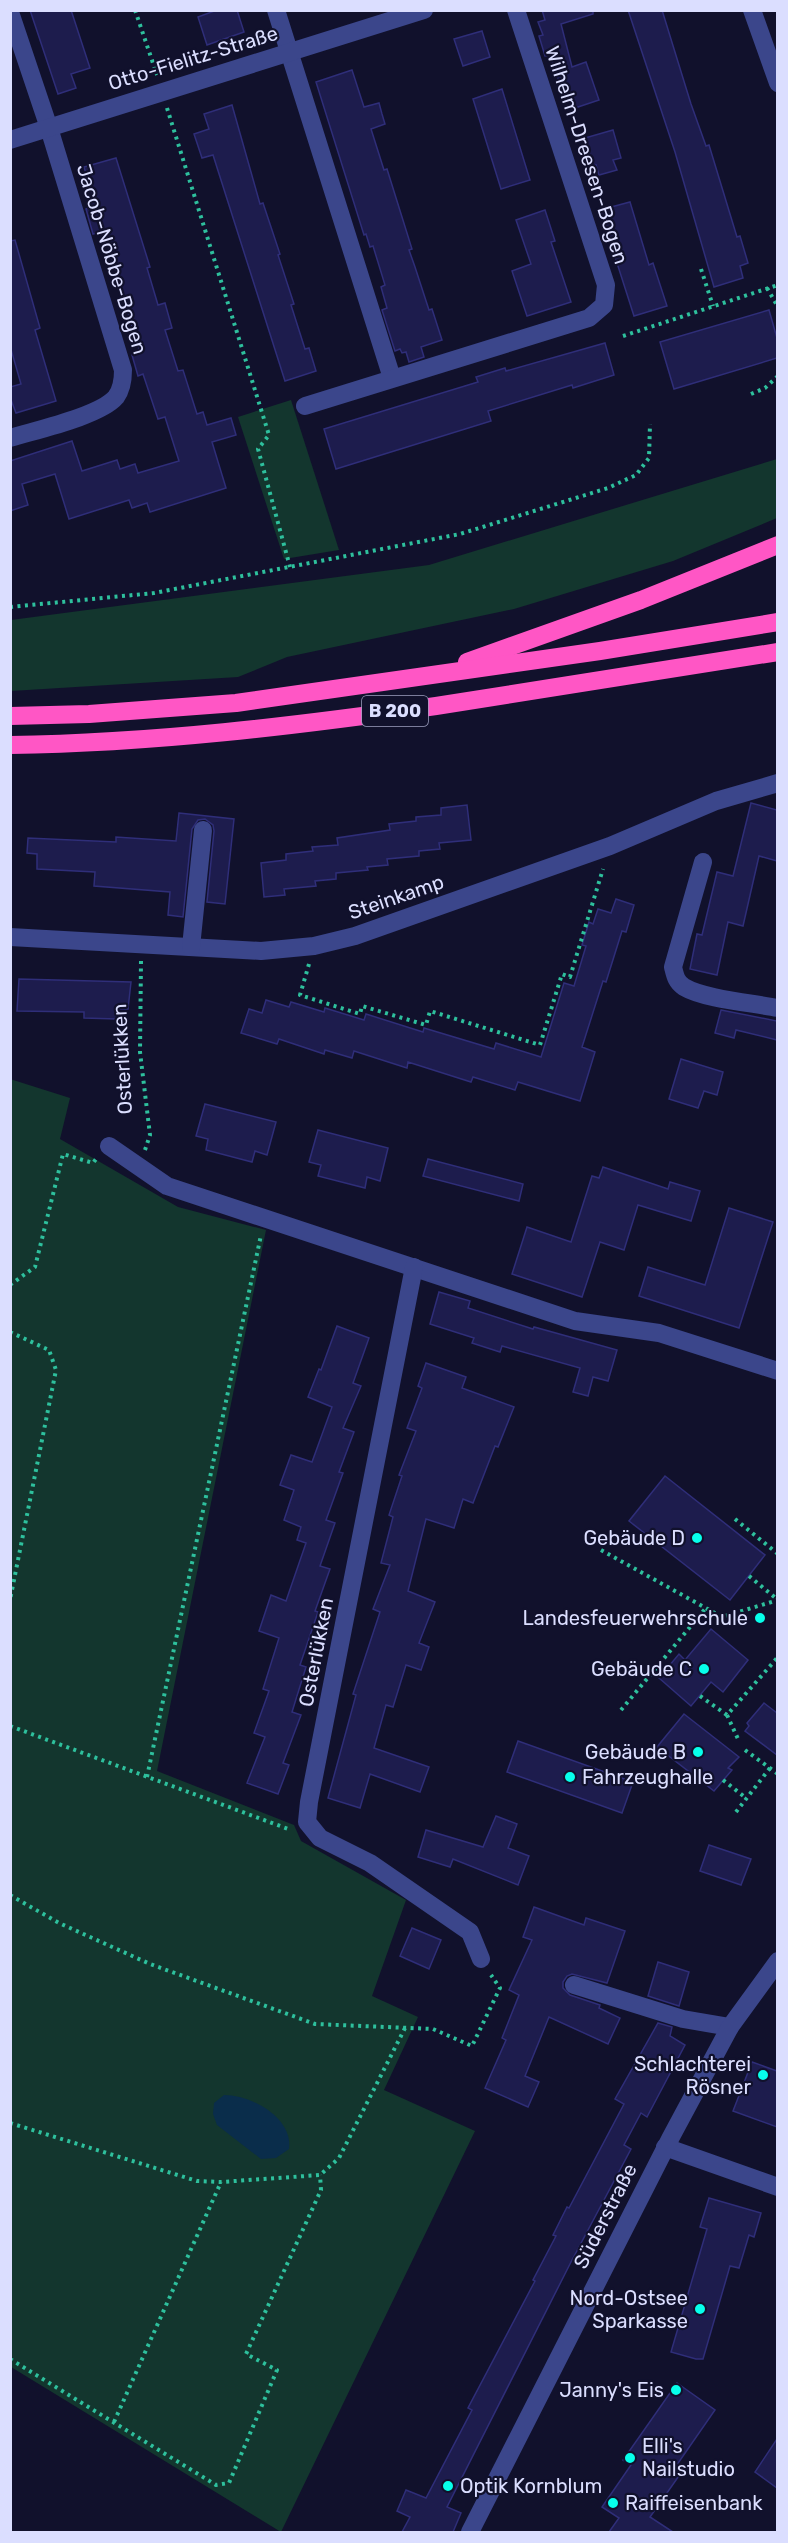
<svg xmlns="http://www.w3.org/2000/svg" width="788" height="2543" viewBox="0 0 788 2543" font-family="Rubik,sans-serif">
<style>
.green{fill:#13362e}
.water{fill:#0a2d4b}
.building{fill:#1d1c4d;stroke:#2f2e79;stroke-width:1.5}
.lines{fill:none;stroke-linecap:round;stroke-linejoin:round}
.path{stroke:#2ec09d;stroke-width:4;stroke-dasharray:3 4.5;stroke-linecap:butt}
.minor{stroke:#3b468b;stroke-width:18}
.highway{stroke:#ff56c5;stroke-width:18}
.poi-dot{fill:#07ffeb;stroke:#11112c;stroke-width:2}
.labels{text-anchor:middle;stroke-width:4.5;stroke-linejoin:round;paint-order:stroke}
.shield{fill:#11112c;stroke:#9ea0c0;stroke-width:1.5}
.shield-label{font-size:18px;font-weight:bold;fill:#dbdeff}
.street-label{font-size:20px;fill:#dbdeff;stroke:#11112c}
.poi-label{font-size:20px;fill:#dbdeff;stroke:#11112c;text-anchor:end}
</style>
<rect width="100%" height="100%" fill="#11112c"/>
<!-- green -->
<g class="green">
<polygon points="291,400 339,550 284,559 238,417"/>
<polygon points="777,459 777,518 673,561 514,609 287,657 238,677 11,691 11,620 429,565"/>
<polygon points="10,1079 70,1098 60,1139 178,1207 266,1230 157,1771 294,1825 301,1841 406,1900 372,1996 418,2017 384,2090 475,2131 281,2532 11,2367"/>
</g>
<!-- water -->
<path class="water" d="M224 2095C252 2095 293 2118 289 2149L276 2158 261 2159 217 2125 213 2114 214 2103Z"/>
<!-- building -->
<g class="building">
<polygon points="30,10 71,10 90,68 71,74 76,88 58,94"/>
<polygon points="217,10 237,10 244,32 207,45 198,17"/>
<polygon points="542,10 593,10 593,14 561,24 572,67 586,62 599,100 569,110 550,55 545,56 539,36 543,35 538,22 545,20"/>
<polygon points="628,10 662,10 691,104 706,146 709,145 737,237 740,236 748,263 740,266 743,278 714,287 675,152"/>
<polygon points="482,31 490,57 463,66 454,39"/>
<polygon points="352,70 364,107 379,103 382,114 385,124 371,129 384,170 387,169 412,249 409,250 415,267 429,310 432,309 442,340 421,347 424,357 409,362 406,352 402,353 400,349 395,351 382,310 387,308 381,287 385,285 373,246 370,247 366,234 364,235 316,82"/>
<polygon points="502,89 530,180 501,189 473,99"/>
<polygon points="232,105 260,204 263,203 280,254 278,255 294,304 291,305 305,349 309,348 316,371 285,381 213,155 202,158 194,134 209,129 204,114"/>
<polygon points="613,130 621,158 613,160 617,170 599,175 596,165 593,166 585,138"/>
<polygon points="116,158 150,267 147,268 158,305 165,303 172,328 165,330 178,371 183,370 197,414 203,412 207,425 231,418 236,435 212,442 226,488 150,512 147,503 132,508 129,500 69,519 55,474 22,484 28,505 10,511 10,461 72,441 82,471 117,460 120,469 135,464 138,473 179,461 165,417 158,419 143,374 138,376 132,355 140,353 104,231 93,234 86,209 91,207 89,199 93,197 84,167"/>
<polygon points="630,202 649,265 653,263 667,306 634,316 600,210"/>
<polygon points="545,210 555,241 551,242 571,302 527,316 512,271 531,264 516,220"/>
<polygon points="15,240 40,328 35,330 56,401 16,413 10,397 10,387 21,384 10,346 10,241"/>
<polygon points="769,310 777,338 777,358 674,389 660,342"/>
<polygon points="605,343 614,375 573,388 572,385 488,411 491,421 336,469 324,429 478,382 476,377 505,368 506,371"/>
<polygon points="751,803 777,810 777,861 759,856 743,926 728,922 717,975 690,969 697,934 702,935 717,872 733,876"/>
<polygon points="467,805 471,840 439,843 440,849 419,851 419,856 387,859 388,865 367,867 368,870 336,873 336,879 315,881 316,886 284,889 285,895 264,897 261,863 286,860 286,854 313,851 312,847 338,845 337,838 390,830 389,824 416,821 416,817 441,815 441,808"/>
<polygon points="179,813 234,819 225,904 207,902 214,831 213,825 205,819 198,820 192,829 183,917 168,915 170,892 94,886 95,872 37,869 37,854 27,853 28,838 116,842 116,837 176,841"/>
<polygon points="616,899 634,905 626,932 622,931 606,982 603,981 582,1047 595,1052 580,1101 518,1082 515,1090 473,1077 471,1082 408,1062 407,1068 354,1051 352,1058 325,1050 324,1054 279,1039 277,1044 241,1033 249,1009 262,1013 266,1000 289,1007 291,1002 324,1012 325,1008 364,1020 366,1014 423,1032 424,1028 494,1049 496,1043 541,1057 564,983 574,986 586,946 582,945 589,922 593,924 598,909 611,913"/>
<polygon points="19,979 131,982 128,1009 119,1009 117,1019 84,1018 84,1012 17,1011"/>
<polygon points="721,1010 777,1021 777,1040 736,1030 734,1038 715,1033"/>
<polygon points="681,1059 723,1072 717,1095 704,1091 698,1108 669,1099"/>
<polygon points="205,1104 276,1122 267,1155 255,1151 252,1162 206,1150 208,1139 196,1136"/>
<polygon points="318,1130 388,1148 380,1181 367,1177 365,1188 318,1176 321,1165 309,1162"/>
<polygon points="428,1159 523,1184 519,1201 423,1176"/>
<polygon points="603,1167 668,1189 670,1182 700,1191 691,1221 638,1205 624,1250 600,1242 582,1297 512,1274 527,1227 571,1242 592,1176 599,1178"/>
<polygon points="729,1208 773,1222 739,1328 639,1296 648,1267 705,1285"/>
<polygon points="439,1292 470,1301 468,1308 533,1329 534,1327 617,1350 608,1381 593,1377 588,1396 573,1392 580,1368 502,1346 500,1352 472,1343 474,1338 430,1324"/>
<polygon points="337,1326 369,1338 353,1383 361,1386 343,1428 354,1432 339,1472 343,1473 326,1520 335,1523 320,1566 330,1569 315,1611 318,1612 300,1665 306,1667 292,1712 301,1715 283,1763 289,1765 278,1794 247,1783 265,1737 254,1733 269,1691 263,1689 279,1638 259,1631 271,1595 286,1601 306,1543 297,1540 301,1527 284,1520 294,1490 280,1485 291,1455 312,1462 332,1407 308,1397 319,1369 321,1370"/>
<polygon points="426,1363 466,1377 462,1388 514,1407 498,1447 495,1446 473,1503 463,1499 454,1528 426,1519 408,1591 435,1602 419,1643 429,1647 421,1670 406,1665 393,1707 386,1705 374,1748 429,1767 420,1792 370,1774 360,1808 328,1798 356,1695 353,1694 380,1612 373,1609 390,1565 381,1563 393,1517 389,1515 402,1476 399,1475 416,1431 407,1428 422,1388 418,1386"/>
<polygon points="665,1476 765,1555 730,1600 629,1521"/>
<polygon points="711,1629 748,1660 723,1692 711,1682 691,1706 659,1678 679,1654 685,1660"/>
<polygon points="764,1703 777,1713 777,1755 745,1731 749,1726 747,1723"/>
<polygon points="684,1714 739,1757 728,1768 732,1770 714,1791 657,1747"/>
<polygon points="518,1741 633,1782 622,1813 507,1772"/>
<polygon points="496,1816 517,1824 508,1848 529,1856 518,1885 453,1859 450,1867 418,1857 426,1830 483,1847"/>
<polygon points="709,1845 751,1859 741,1885 700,1871"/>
<polygon points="534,1907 584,1925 586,1918 625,1931 607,1983 572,1974 567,1976 563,1982 563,1988 570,1995 600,2005 599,2008 620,2018 608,2044 549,2017 525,2076 539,2082 528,2107 485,2088 506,2040 502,2038 519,1995 509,1990 532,1940 523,1937"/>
<polygon points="412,1928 441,1940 429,1969 400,1956"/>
<polygon points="658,1962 689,1972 679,2006 648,1996"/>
<polygon points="658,2023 672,2027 670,2036 685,2045 647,2117 641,2113 624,2145 631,2149 571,2262 447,2507 461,2513 453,2532 402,2532 410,2517 397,2511 406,2490 426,2498 472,2410 468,2408 535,2281 533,2280 556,2236 553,2235 567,2207 569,2208 624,2104 615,2099"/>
<polygon points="752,2062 777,2071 777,2127 733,2111"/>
<polygon points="709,2198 761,2213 754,2237 749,2235 739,2268 730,2266 703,2359 696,2359 671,2352 707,2229 700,2227"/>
<polygon points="677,2383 715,2410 674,2469 681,2473 650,2517 673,2532 609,2532 619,2518 602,2507 631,2465 623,2460"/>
<polygon points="777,2439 777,2488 755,2472"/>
</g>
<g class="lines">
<!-- path -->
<g class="path">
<polyline points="135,10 157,75"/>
<polyline points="167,108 269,435 258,449 290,567"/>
<polyline points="701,269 713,306"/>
<polyline points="767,288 778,307"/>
<polyline points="623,336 778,285"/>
<polyline points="751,394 765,388 778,376"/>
<polyline points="10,607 154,593 460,534 608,488 636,475 649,458 650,424"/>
<polyline points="141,961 140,1052 150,1135 145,1150"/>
<polyline points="309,964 300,995 360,1014 362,1006 426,1025 430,1011 540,1045 562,974 570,977 603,869"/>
<polyline points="10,1285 35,1267 63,1154 93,1163 96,1159"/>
<polyline points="10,1332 49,1350 56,1370 10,1600"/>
<polyline points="735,1519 778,1554"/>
<polyline points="601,1550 722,1617 778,1600"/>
<polyline points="749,1576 778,1600"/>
<polyline points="700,1696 727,1715 778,1657"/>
<polyline points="621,1710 705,1609"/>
<polyline points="727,1715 738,1739"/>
<polyline points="10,1726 291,1830"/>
<polyline points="745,1750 778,1774"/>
<polyline points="147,1777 261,1235"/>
<polyline points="723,1780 746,1798"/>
<polyline points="736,1812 770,1768"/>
<polyline points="10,1895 59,1923 150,1964 315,2024 433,2029 472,2046 500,1988 491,1975"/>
<polyline points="10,2123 197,2181 221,2182 320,2175 339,2158 405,2028"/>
<polyline points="10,2359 216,2485 229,2483 277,2370 246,2354 321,2190 320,2175"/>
<polyline points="114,2422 221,2182"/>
</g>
<!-- minor -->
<g class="minor">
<polyline points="276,10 392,378"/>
<polyline points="752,10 778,83"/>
<path d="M10 12 49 128 123 370C123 380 122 389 116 397 100 416 36 430 10 438"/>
<polyline points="10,140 424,10"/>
<polyline points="305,406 589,318 604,305 606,285 516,10"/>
<path d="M703 862 673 967C675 975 676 982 684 987 704 999 753 1003 778 1008"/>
<polyline points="10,937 261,951 314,946 355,936 610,846 716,801 778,783"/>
<polyline points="191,947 203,830"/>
<polyline points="109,1146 167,1186 575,1321 659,1333 778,1371"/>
<polyline points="414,1267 309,1802 307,1822 320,1838 370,1863 470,1932 481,1959"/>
<polyline points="574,1985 683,2019 730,2027"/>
<polyline points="665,2147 778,2187"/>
<polyline points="470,2532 671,2137 730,2027 778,1961"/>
</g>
<!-- highway -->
<g class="highway">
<polyline points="467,662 641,600 778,545"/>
<polyline points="10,716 89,714 236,703 600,651 778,622"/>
<path d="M10 745C154 743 294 726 436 706 550 689 664 671 778 652"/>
</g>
</g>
<!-- markers -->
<g class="poi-dot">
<circle cx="697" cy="1538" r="6"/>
<circle cx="760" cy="1618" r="6"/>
<circle cx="704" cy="1669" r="6"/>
<circle cx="698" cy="1752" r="6"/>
<circle cx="570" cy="1777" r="6"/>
<circle cx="763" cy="2075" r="6"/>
<circle cx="700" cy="2309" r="6"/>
<circle cx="676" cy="2390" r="6"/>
<circle cx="630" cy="2458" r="6"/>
<circle cx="448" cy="2486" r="6"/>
<circle cx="613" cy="2503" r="6"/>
</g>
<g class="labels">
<!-- shield labels -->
<rect class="shield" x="362" y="696" width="66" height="30" rx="4.5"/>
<g class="shield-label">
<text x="395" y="717">B 200</text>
</g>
<!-- street labels -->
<g class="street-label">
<text transform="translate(193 58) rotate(-17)" y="7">Otto-Fielitz-Straße</text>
<text transform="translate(587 155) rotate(72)" y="7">Wilhelm-Dreesen-Bogen</text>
<text transform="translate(112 259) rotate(73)" y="7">Jacob-Nöbbe-Bogen</text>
<text transform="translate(396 897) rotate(-19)" y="7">Steinkamp</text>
<text transform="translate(122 1059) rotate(-93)" y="7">Osterlükken</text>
<text transform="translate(316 1652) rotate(-79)" y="7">Osterlükken</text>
<text transform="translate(605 2216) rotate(-63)" y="7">Süderstraße</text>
</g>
<!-- poi labels -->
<g class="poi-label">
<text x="685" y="1545">Gebäude D</text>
<text x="748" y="1625">Landesfeuerwehrschule</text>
<text x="692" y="1676">Gebäude C</text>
<text x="686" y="1759">Gebäude B</text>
<text x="582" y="1784" text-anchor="start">Fahrzeughalle</text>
<text x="751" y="2071">Schlachterei<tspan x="751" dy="23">Rösner</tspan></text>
<text x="688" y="2305">Nord-Ostsee<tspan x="688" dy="23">Sparkasse</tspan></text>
<text x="664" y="2397">Janny's Eis</text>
<text x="642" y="2453" text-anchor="start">Elli's<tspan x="642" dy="23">Nailstudio</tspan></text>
<text x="460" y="2493" text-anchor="start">Optik Kornblum</text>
<text x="625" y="2510" text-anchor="start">Raiffeisenbank</text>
</g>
</g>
<!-- border -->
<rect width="788" height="2543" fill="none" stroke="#dbdeff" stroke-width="24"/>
</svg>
